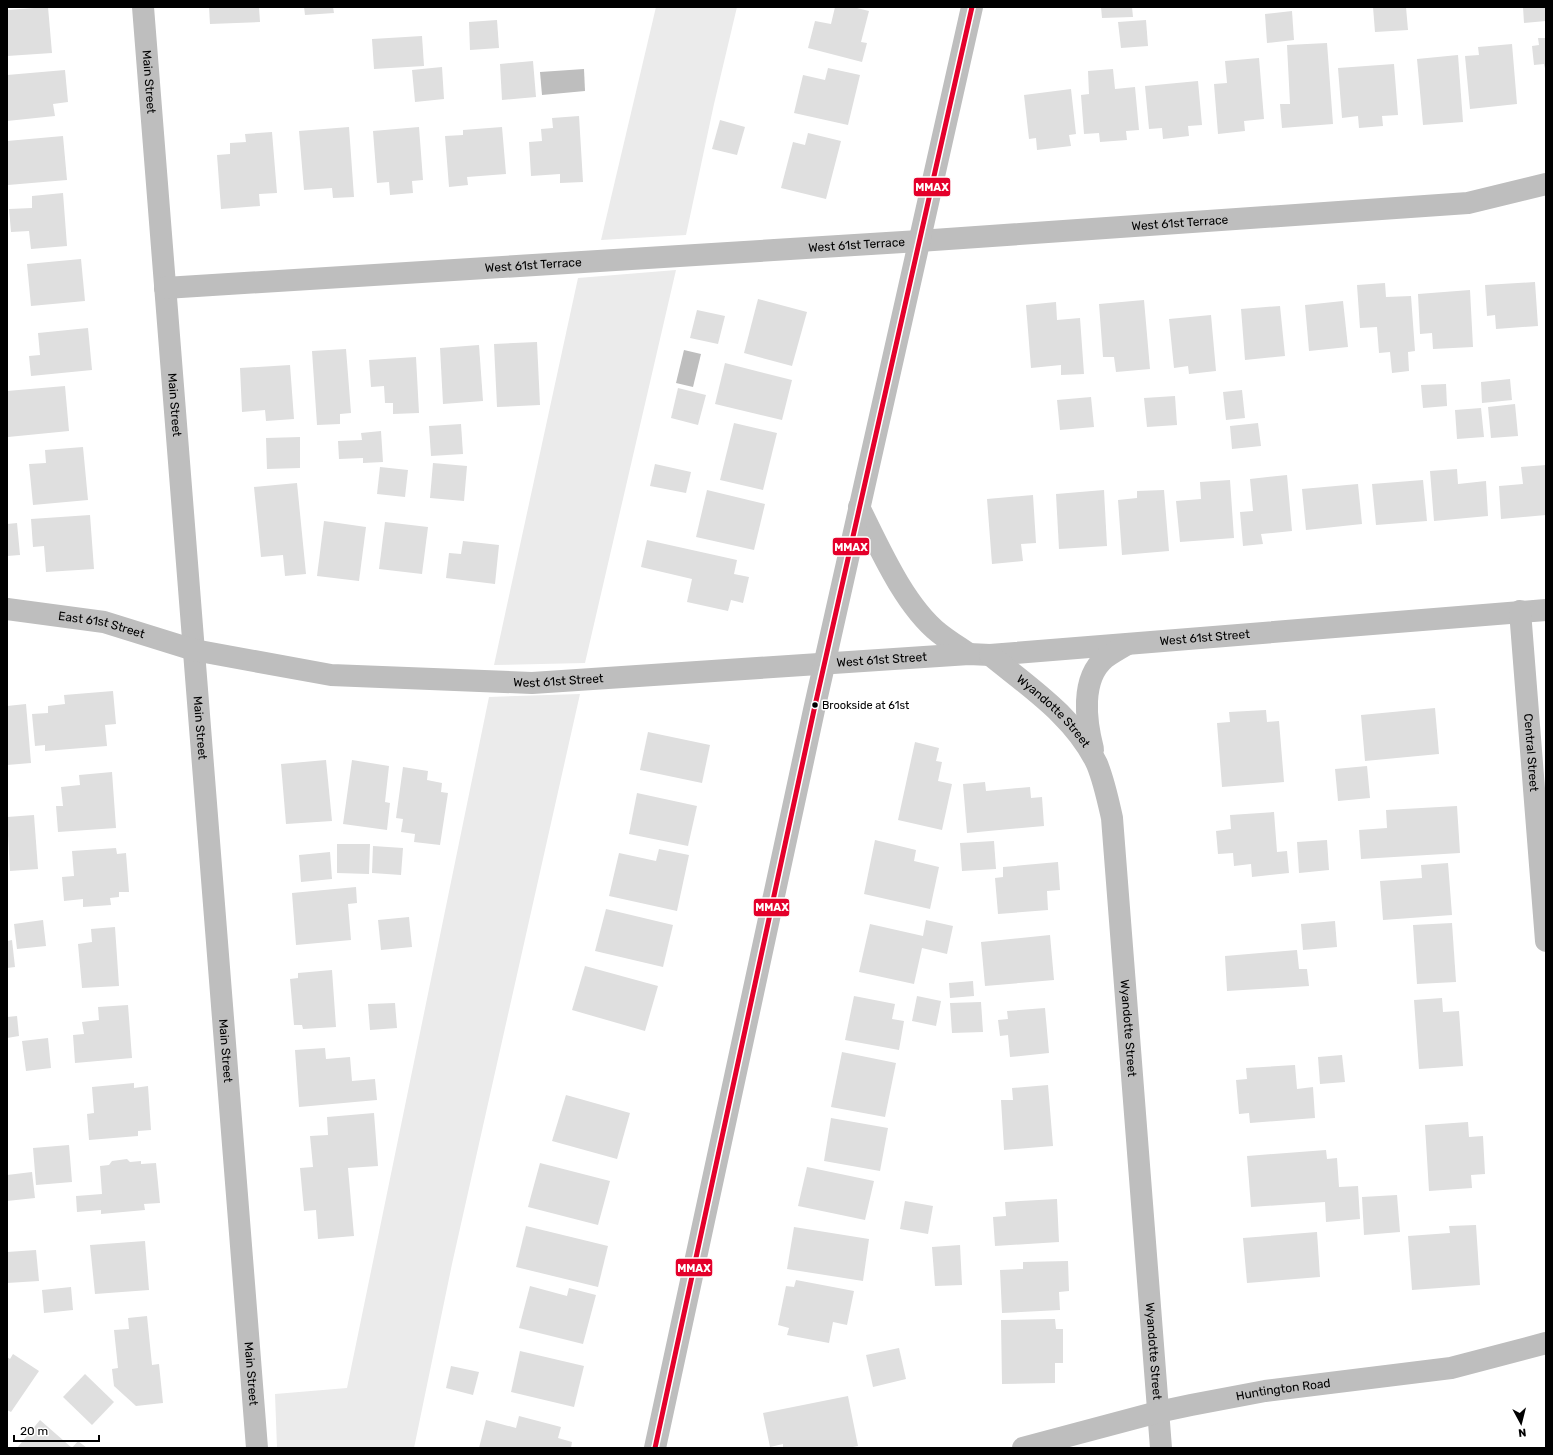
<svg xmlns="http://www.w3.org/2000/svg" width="1553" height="1455" viewBox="0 0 1553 1455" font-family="Rubik,sans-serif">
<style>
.green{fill:#ebebeb}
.water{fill:#bebebe}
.building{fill:#dfdfdf}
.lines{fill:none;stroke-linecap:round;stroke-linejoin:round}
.minor{stroke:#bebebe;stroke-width:22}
.major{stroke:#bebebe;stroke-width:22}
.bus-1-casing{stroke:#fff;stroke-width:8}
.bus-1{stroke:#e4002b;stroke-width:5}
.bus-dot{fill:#000;stroke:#fff;stroke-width:1.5}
.labels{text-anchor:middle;stroke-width:3;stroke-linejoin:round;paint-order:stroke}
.bus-label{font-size:11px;fill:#000;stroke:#fff;text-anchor:start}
.street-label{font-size:12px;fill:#000;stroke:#fff}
.line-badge{stroke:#fff;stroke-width:1.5}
.badge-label{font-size:11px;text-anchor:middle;font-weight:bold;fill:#fff}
</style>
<rect width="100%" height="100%" fill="#fff"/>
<!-- green -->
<g class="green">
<polygon points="656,7 737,7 714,104 686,235 601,240"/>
<polygon points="676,270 585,663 494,665 578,278"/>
<polygon points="580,694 452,1264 414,1448 277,1448 275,1394 347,1388 489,697"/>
</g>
<!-- water -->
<g class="water">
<polygon points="584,69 585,91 542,95 540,72"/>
<polygon points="684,350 701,354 693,387 676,383"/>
</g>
<!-- building -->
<g class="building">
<polygon points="48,7 52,53 7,56 7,10"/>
<polygon points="209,7 259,7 260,22 210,24"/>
<polygon points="304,7 333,7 334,13 305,15"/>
<polygon points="835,7 853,7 869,11 861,42 867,43 862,62 808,48 815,21 831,24"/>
<polygon points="1101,7 1132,7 1133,17 1102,18"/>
<polygon points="1373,7 1406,7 1408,30 1375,32"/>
<polygon points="1523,7 1546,7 1546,21 1524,23"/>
<polygon points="1292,11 1294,40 1267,43 1265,14"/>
<polygon points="497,20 499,48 470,50 469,22"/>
<polygon points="1146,20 1148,46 1121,48 1118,22"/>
<polygon points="422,36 424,66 374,69 372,39"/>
<polygon points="1538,38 1546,38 1546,73 1544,64 1534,65 1532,46 1539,45"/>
<polygon points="1327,43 1333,124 1282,128 1280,104 1290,104 1287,45"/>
<polygon points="1512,44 1517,104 1470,109 1465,56 1479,55 1478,47"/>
<polygon points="1458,55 1463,122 1423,125 1417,59"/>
<polygon points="1259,58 1264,119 1244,121 1245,131 1218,134 1214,84 1227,83 1225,61"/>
<polygon points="533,61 536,97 502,100 500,64"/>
<polygon points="1394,64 1398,115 1382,116 1383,126 1359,128 1358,116 1342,118 1338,68"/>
<polygon points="442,67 444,99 415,102 412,70"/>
<polygon points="828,68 860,75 848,125 794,113 803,75 825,80"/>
<polygon points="1113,69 1115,89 1135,87 1139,130 1126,131 1127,140 1100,142 1099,133 1084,134 1081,95 1089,94 1088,71"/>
<polygon points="65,70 68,102 53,104 55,116 7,121 7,75"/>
<polygon points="1198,81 1202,125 1188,126 1189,136 1163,139 1162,128 1149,129 1145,86"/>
<polygon points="1071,89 1076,134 1069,135 1071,146 1037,150 1036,138 1029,139 1024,95"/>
<polygon points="579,116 583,182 560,183 560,174 531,176 529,142 542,141 541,129 553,128 552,118"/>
<polygon points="720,120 745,127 737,155 712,149"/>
<polygon points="349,127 354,197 333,198 332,188 304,190 299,131"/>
<polygon points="419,127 423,180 412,181 413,193 390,195 389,182 377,183 373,131"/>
<polygon points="502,127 506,174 467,177 468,185 449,187 445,136 463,135 463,130"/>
<polygon points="272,132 277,193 259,194 260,206 221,209 217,155 230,154 230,143 246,142 245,134"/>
<polygon points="808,133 841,141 826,199 781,188 793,142 805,145"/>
<polygon points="63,136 67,180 8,185 7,141"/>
<polygon points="63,193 67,246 31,249 29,231 11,232 9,209 32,208 32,196"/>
<polygon points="81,259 85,301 31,306 27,264"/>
<polygon points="1535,282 1538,326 1496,329 1495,315 1487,316 1485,285"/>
<polygon points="1385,283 1386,297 1411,296 1415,351 1408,352 1409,371 1392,373 1390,352 1379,353 1377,327 1360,328 1357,285"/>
<polygon points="1470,290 1473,347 1433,349 1432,333 1420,334 1418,294"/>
<polygon points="758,299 807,312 792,366 744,353"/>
<polygon points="1144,300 1150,369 1116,372 1114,357 1103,357 1099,304"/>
<polygon points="1343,301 1348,347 1309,351 1305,305"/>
<polygon points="1056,302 1057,320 1080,318 1084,374 1061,375 1061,365 1031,368 1026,305"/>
<polygon points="1280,306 1285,356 1245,360 1241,309"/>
<polygon points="697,310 725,316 718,344 690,338"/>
<polygon points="1211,315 1216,371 1189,374 1188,366 1174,368 1169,319"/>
<polygon points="88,328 92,370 31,376 29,356 40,355 38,333"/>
<polygon points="537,342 540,405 497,407 494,344"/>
<polygon points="479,345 483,401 443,404 440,348"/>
<polygon points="346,349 351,413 340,414 340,424 317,425 312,351"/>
<polygon points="416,357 419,413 393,414 393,403 385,403 384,386 371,387 369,360"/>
<polygon points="725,363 792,380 782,420 715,404"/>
<polygon points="290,365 294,419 266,421 265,410 242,412 240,368"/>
<polygon points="1510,379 1512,400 1482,403 1481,382"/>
<polygon points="1446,384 1447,406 1423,408 1421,385"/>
<polygon points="65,386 69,431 8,437 7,391"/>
<polygon points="678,388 706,395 698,425 671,418"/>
<polygon points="1242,390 1245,418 1226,420 1223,392"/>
<polygon points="1175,396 1177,425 1147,427 1144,398"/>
<polygon points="1091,397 1094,427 1060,430 1057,400"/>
<polygon points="1515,404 1518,436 1491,438 1488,407"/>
<polygon points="1481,408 1484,437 1457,439 1455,410"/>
<polygon points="734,423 777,433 763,490 720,480"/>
<polygon points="1258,423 1261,446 1232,449 1230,426"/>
<polygon points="461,424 463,454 431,456 429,426"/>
<polygon points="381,431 383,462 363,463 363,458 339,459 338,441 362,440 361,433"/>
<polygon points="300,437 300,468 267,469 266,438"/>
<polygon points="83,447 88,500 33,505 29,464 46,463 45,450"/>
<polygon points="433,463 467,466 464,501 430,498"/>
<polygon points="655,464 691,472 686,493 650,486"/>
<polygon points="1546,465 1546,515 1501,519 1499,486 1523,484 1521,467"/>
<polygon points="380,467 408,470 405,497 377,494"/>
<polygon points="1457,469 1458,484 1486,481 1488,516 1434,521 1430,471"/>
<polygon points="1287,475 1292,531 1261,534 1263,544 1243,546 1240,512 1253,511 1250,479"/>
<polygon points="1230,480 1234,538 1180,542 1176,501 1201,499 1200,482"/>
<polygon points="1423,480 1427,521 1376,525 1372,484"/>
<polygon points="297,483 306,574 285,576 283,555 261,557 254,487"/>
<polygon points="1358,484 1362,524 1306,530 1302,489"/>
<polygon points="707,490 765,504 754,550 696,537"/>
<polygon points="1104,490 1107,546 1059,549 1056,494"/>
<polygon points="1164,490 1169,551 1122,555 1118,500 1137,498 1137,491"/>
<polygon points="1033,495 1036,543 1021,544 1023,561 992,564 987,499"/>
<polygon points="90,515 94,569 46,572 44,546 33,547 31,519"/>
<polygon points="324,521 366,527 359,581 317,576"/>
<polygon points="385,522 428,527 422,574 379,569"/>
<polygon points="17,523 20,555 7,556 7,524"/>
<polygon points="647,540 737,560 734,574 749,577 743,603 731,600 728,611 687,602 692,579 641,567"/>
<polygon points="463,541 499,545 495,584 446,578 449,553 461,554"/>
<polygon points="113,691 116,724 105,725 107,746 45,751 45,745 35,746 32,714 48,713 48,706 65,704 64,695"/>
<polygon points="26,704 31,763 7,765 7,706"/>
<polygon points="1435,708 1439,754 1365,761 1361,715"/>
<polygon points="1266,710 1267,722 1279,721 1284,782 1222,787 1217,723 1230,722 1229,712"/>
<polygon points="648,732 710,745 702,783 640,770"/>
<polygon points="915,742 939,748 936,761 942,762 938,781 952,784 942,830 898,820"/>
<polygon points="326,760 332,821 286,824 281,764"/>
<polygon points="352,760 389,766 385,802 390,803 387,830 343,824"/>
<polygon points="1367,766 1370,798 1338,801 1335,769"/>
<polygon points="403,767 428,771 427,780 442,783 441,792 448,793 440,845 414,842 415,834 401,832 403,819 396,818"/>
<polygon points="112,772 116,828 58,832 56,806 63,806 61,787 80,785 79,775"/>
<polygon points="985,782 986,791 1030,787 1031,798 1042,797 1044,826 967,833 963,784"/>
<polygon points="637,793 697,806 688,846 629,834"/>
<polygon points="1457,806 1460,853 1361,859 1359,830 1387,828 1386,810"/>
<polygon points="1274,812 1277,852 1287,851 1289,873 1252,877 1251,864 1234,866 1233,853 1218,854 1216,831 1231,829 1230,815"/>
<polygon points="34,815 38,869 10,871 7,817"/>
<polygon points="875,840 916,850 914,861 939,867 930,909 864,894"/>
<polygon points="1327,840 1329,870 1299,873 1297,842"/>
<polygon points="994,841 996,869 962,871 960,843"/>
<polygon points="337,844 370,844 369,874 337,873"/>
<polygon points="373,846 403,848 401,875 372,873"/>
<polygon points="116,848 117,854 126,853 129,892 119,892 119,897 110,898 111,905 83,907 83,899 64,901 62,877 74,876 72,851"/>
<polygon points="659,849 689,855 677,911 609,896 619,853 656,861"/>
<polygon points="330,852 332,879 301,882 299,855"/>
<polygon points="1058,862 1060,890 1047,891 1048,910 998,914 995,878 1003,877 1003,867"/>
<polygon points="1448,863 1452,915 1383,920 1380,881 1422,878 1421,865"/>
<polygon points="356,887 357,903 348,904 351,940 296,945 292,893"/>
<polygon points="606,909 673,925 663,967 595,951"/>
<polygon points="409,917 412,947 381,950 378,920"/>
<polygon points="43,920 46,946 17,949 14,924"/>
<polygon points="926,920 953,926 947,954 922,948 914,984 859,972 870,924 923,936"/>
<polygon points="1335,921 1337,947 1303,950 1301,924"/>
<polygon points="1452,923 1456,982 1417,984 1413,925"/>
<polygon points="115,927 119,986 82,988 78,944 92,942 91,929"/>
<polygon points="1050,935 1054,980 985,986 981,942"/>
<polygon points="12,940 15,967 7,968 7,941"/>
<polygon points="1297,950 1299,969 1307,969 1309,986 1227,991 1225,956"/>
<polygon points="585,966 658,986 645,1031 572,1010"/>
<polygon points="332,970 336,1027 303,1029 302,1025 294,1025 290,979 298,978 298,973"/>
<polygon points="973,981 974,996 950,998 949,983"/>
<polygon points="854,996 895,1004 892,1019 904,1021 899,1050 845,1040"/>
<polygon points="917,996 941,1001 936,1026 912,1021"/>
<polygon points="1442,998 1443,1012 1459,1011 1463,1066 1419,1069 1414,1000"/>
<polygon points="981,1002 983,1032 952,1033 950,1003"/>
<polygon points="395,1003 397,1028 370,1030 368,1004"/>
<polygon points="128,1005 132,1058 75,1063 73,1035 84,1034 82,1022 99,1020 98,1007"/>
<polygon points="1045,1008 1049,1053 1010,1057 1008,1035 1000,1036 998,1020 1008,1019 1007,1011"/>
<polygon points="17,1016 19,1036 7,1038 7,1017"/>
<polygon points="48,1038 51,1068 26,1071 22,1041"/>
<polygon points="325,1048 326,1059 350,1057 352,1081 375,1079 377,1100 299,1107 295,1050"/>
<polygon points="842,1052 896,1063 885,1117 831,1107"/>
<polygon points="1342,1055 1345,1082 1320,1084 1318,1057"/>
<polygon points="1295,1065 1297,1089 1313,1087 1315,1118 1250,1123 1249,1113 1239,1114 1236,1080 1247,1079 1246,1068"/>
<polygon points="134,1083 134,1088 148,1086 151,1130 138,1131 138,1136 89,1140 87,1114 94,1113 92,1087"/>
<polygon points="1048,1085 1053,1146 1004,1150 1001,1100 1013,1100 1012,1088"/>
<polygon points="566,1095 630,1113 617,1159 552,1141"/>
<polygon points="374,1113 378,1166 348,1168 354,1236 318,1239 316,1210 304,1211 300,1168 313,1167 310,1136 328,1135 327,1117"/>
<polygon points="831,1118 888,1128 880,1171 824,1161"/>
<polygon points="1468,1122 1469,1137 1483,1136 1485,1174 1471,1175 1472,1188 1429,1191 1425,1125"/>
<polygon points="69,1145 72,1182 36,1185 33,1148"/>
<polygon points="1326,1150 1327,1159 1337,1158 1339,1187 1358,1186 1360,1219 1326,1222 1325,1202 1251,1207 1247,1156"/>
<polygon points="127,1159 130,1162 141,1161 141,1164 156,1163 160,1203 144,1204 145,1210 101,1214 101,1210 77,1212 76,1196 102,1194 100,1166 109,1165 112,1161"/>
<polygon points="540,1163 610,1181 598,1225 528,1207"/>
<polygon points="807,1167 874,1181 865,1220 798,1206"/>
<polygon points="32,1172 35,1198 7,1201 7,1175"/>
<polygon points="1397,1195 1400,1232 1364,1235 1362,1197"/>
<polygon points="1057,1199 1059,1242 995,1246 993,1217 1006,1216 1005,1202"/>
<polygon points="905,1201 933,1206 928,1234 900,1229"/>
<polygon points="1476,1225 1480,1285 1412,1290 1408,1236 1450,1233 1449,1226"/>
<polygon points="526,1226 608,1246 598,1287 516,1267"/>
<polygon points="794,1227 869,1239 863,1281 787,1269"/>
<polygon points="1317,1232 1320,1277 1247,1283 1243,1238"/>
<polygon points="145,1241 149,1290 95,1294 90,1245"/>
<polygon points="960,1245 962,1285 935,1286 932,1247"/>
<polygon points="36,1250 39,1281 7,1283 7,1252"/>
<polygon points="1068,1261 1069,1291 1059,1292 1060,1310 1002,1313 1000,1270 1023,1269 1023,1262"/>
<polygon points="796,1280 854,1291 847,1325 833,1322 829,1343 787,1335 789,1328 778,1325 786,1286 794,1287"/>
<polygon points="530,1286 567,1296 569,1288 596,1295 583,1344 519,1328"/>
<polygon points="71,1287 73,1310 44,1313 42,1290"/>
<polygon points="147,1316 152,1365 159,1364 163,1403 136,1406 114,1386 112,1369 118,1368 114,1330 129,1329 128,1318"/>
<polygon points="1055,1319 1056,1329 1063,1329 1063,1363 1055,1363 1055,1383 1002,1384 1001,1320"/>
<polygon points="899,1348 906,1379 873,1387 866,1355"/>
<polygon points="520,1351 584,1366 574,1407 511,1392"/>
<polygon points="13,1354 39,1371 11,1412 7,1410 7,1357 10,1359"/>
<polygon points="451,1366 479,1372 473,1395 446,1388"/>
<polygon points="85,1374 114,1402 92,1425 63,1397"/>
<polygon points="848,1396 858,1446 847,1448 783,1448 783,1444 770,1447 763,1413"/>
<polygon points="519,1416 561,1427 558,1438 572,1442 571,1448 479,1448 486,1420 516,1428"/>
<polygon points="40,1420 72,1448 78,1441 87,1448 17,1448"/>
</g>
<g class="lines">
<!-- minor -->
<g class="minor">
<path id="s1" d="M143 7 257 1448"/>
<path id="s2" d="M165 288 919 241 1468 203 1546 184"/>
<path d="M859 507C879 547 904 605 939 633 949 641 959 647 969 654"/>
<path id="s3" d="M7 609 104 622 194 650 331 675 532 683 969 654 990 655 1546 610"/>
<path id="s4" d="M1520 611 1546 941"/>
<path id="s5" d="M990 655C1029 687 1075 717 1097 764 1104 781 1108 800 1112 818L1161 1448"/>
<path d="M1093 749C1086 722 1080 679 1105 658 1112 653 1119 649 1126 645"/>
<path id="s6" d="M1023 1448 1158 1412 1191 1405 1265 1391 1451 1368 1546 1343"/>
</g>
<!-- major -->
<polyline class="major" points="655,1448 814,710 972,7"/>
<defs>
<polyline id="bus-1" points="655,1448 814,710 972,7"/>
</defs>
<!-- bus-1 casing -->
<use href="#bus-1" class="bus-1-casing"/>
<!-- bus-1 -->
<use href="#bus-1" class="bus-1"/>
</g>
<!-- markers -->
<circle class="bus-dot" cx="815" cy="705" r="3.5"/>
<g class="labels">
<!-- bus labels -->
<g class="bus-label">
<text x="822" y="709">Brookside at 61st</text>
</g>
<!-- street labels -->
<g class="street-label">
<text dy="4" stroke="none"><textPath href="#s1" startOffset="75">Main Street</textPath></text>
<text dy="4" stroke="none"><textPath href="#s2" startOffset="1017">West 61st Terrace</textPath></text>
<text dy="4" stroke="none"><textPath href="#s2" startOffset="693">West 61st Terrace</textPath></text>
<text dy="4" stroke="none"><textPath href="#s2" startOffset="369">West 61st Terrace</textPath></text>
<text dy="4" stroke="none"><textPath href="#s1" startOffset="399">Main Street</textPath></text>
<text dy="4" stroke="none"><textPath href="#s3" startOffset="96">East 61st Street</textPath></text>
<text dy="4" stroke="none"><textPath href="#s3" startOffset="1207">West 61st Street</textPath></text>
<text dy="4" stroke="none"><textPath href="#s3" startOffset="883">West 61st Street</textPath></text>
<text dy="4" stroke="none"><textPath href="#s3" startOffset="559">West 61st Street</textPath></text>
<text dy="4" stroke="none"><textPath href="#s5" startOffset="85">Wyandotte Street</textPath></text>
<text dy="4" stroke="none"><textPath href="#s1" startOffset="723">Main Street</textPath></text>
<text dy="4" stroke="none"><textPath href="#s4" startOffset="142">Central Street</textPath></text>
<text dy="4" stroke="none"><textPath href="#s5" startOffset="421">Wyandotte Street</textPath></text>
<text dy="4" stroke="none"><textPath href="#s1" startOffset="1047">Main Street</textPath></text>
<text dy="4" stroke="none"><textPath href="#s5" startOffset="745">Wyandotte Street</textPath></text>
<text dy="4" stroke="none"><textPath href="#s1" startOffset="1371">Main Street</textPath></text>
<text dy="4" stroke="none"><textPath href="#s6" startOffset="267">Huntington Road</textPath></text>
</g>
</g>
<g class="line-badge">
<rect x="913" y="177" width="38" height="20" rx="4" fill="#e4002b"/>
<rect x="832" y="537" width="38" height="19" rx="4" fill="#e4002b"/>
<rect x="753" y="898" width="37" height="19" rx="4" fill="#e4002b"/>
<rect x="675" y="1258" width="38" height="19" rx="4" fill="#e4002b"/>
</g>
<g class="badge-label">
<text x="932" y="191">MMAX</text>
<text x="851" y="551">MMAX</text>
<text x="772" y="911">MMAX</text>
<text x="694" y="1272">MMAX</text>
</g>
<!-- border -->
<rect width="1553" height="1455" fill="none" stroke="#000000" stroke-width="16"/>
<!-- north arrow -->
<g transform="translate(1521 1423) rotate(173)" stroke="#ffffff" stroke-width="3" paint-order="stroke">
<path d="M0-3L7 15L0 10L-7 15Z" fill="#000000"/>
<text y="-6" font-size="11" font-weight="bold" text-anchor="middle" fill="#000000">N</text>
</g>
<!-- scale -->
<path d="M14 1435v6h85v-6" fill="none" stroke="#000000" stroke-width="2"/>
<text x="20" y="1435" font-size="12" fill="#000000" stroke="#ffffff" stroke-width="3" paint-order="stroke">20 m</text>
</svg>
